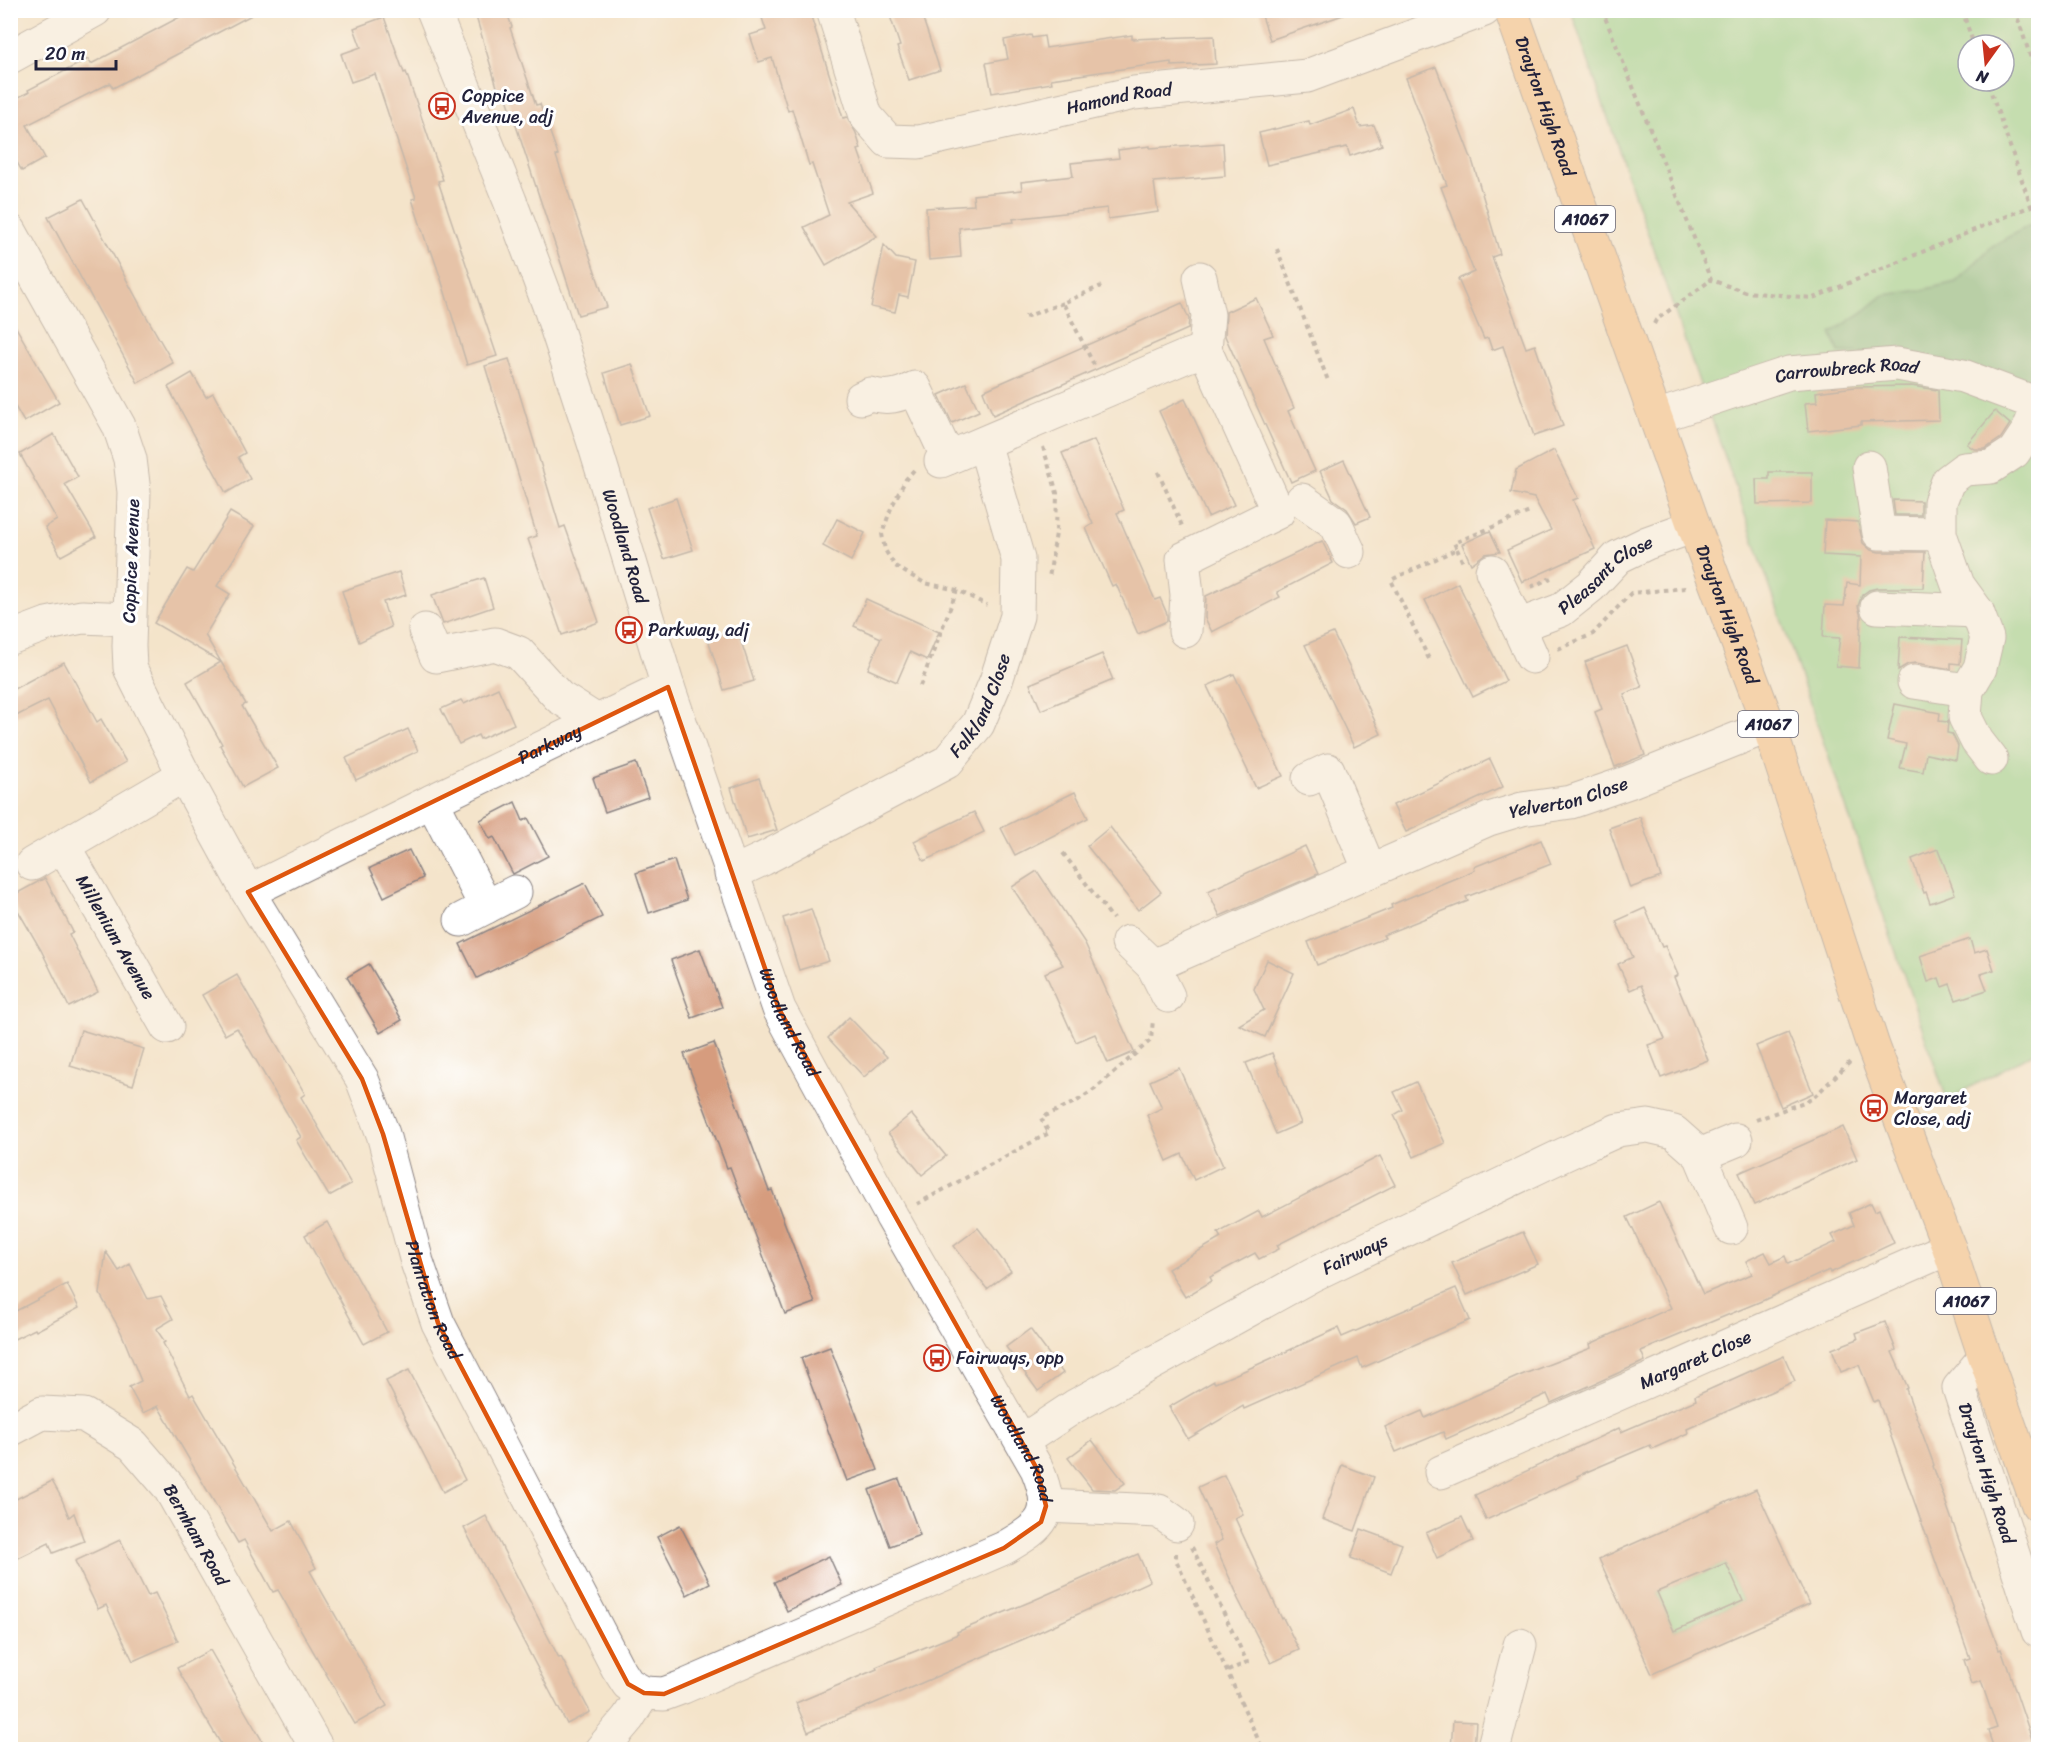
<svg xmlns="http://www.w3.org/2000/svg" width="2049" height="1760" viewBox="0 0 2049 1760" font-family="Sriracha,sans-serif">
<style>
.green{fill:#8cd48f;stroke:#577b65;stroke-width:1.5;fill-rule:evenodd}
.forest{fill:#71b67a;stroke:#4a6c5a;stroke-width:1.5}
.building{fill:#d69c7e;fill-rule:evenodd}
.lines{fill:none;stroke-linecap:round;stroke-linejoin:round}
.minor-casing{stroke:#8b8383;stroke-width:35}
.major-casing{stroke:#8b8383;stroke-width:35}
.path{stroke:#8b8383;stroke-width:4;stroke-dasharray:4.5 4.5;stroke-linecap:butt}
.minor{stroke:#fff;stroke-width:33}
.major{stroke:#f6be87;stroke-width:33}
.marked{fill:none;stroke:#de560e;stroke-width:4.5;stroke-linejoin:round}
.labels{text-anchor:middle;stroke-width:6;stroke-linejoin:round;paint-order:stroke}
.shield{fill:#fff;stroke:#646476;stroke-width:1.5}
.shield-label{font-size:16px;font-weight:bold;fill:#22223b}
.poi-label{font-size:18px;fill:#22223b;stroke:#fff;text-anchor:start}
.street-label{font-size:18px;fill:#22223b;stroke:#fff}
</style>
<rect width="100%" height="100%" fill="#fff"/>
<filter id="ink" filterUnits="userSpaceOnUse"><feTurbulence type="fractalNoise" baseFrequency=".0167" numOctaves="2"/><feDisplacementMap in="SourceGraphic" scale="12" xChannelSelector="R" yChannelSelector="G"/><feConvolveMatrix kernelMatrix="1 2 1 2 8 2 1 2 1" color-interpolation-filters="sRGB"/></filter>
<filter id="wash" filterUnits="userSpaceOnUse"><feTurbulence type="fractalNoise" baseFrequency=".008" numOctaves="4" result="noise"/><feDisplacementMap in="SourceGraphic" scale="24" xChannelSelector="R" yChannelSelector="G"/><feGaussianBlur stdDeviation="1.35" result="paint"/><feColorMatrix in="noise" values="0 0 0 0 0 0 0 0 0 0 0 0 0 0 0 0 0 1.4 0 .05"/><feComposite in="paint" operator="in"/></filter>
<g filter="url(#wash)">
<rect width="100%" height="100%" fill="#f4e4cb"/>
<!-- green -->
<g class="green">
<path d="M1571 11H2038V1050L1947 1100ZM1968 45H2004V81H1968Z"/>
<polygon points="1726,1563 1743,1601 1674,1631 1657,1592"/>
</g>
<!-- forest -->
<polygon class="forest" points="2038,225 2038,389 1865,353 1839,352 1831,333 1863,312 1884,295 1922,290 1956,282 1992,246 2028,226"/>
<g id="blocks">
<!-- building -->
<g class="building">
<polygon points="193,10 261,10 113,88 110,83 27,125 45,158 22,171 10,150 10,95 13,100 29,92 28,90 88,59 91,64"/>
<polygon points="474,10 506,10 512,27 510,28 536,105 540,104 558,155 556,156 607,307 578,315 506,95 500,97"/>
<polygon points="787,10 809,10 843,118 847,117 856,133 861,149 858,150 873,193 847,202 877,236 826,265 804,227 829,215 812,164 809,165 792,109 788,111 772,58 759,62 750,35 766,30 762,18"/>
<polygon points="888,10 920,10 940,70 909,80 897,47 900,46"/>
<polygon points="1260,10 1345,10 1346,14 1270,40"/>
<polygon points="384,17 404,73 406,72 443,180 438,181 497,356 467,365 441,279 431,250 429,251 412,199 416,198 375,74 351,82 341,54 361,47 354,28"/>
<polygon points="1031,35 1032,38 1044,36 1046,48 1132,35 1132,39 1214,36 1216,64 1171,66 1171,62 1051,79 1052,83 992,93 986,63 1008,59 1004,40"/>
<polygon points="1436,67 1473,163 1500,254 1492,257 1526,348 1535,345 1563,426 1534,436 1503,346 1492,350 1488,338 1484,339 1458,279 1474,272 1441,187 1447,185 1406,78"/>
<polygon points="1354,109 1360,127 1374,125 1382,145 1350,156 1347,147 1267,165 1259,133 1309,121 1310,125"/>
<polygon points="1223,143 1225,176 1154,182 1158,212 1108,219 1107,208 1013,219 1014,222 959,228 961,257 929,260 926,208 974,205 973,195 1022,190 1021,182 1073,176 1071,163 1119,158 1118,150 1150,146 1150,148"/>
<polygon points="83,199 145,314 173,363 138,383 48,217"/>
<polygon points="884,245 896,258 915,262 908,297 899,295 895,312 871,307"/>
<polygon points="1256,298 1273,335 1264,338 1294,408 1288,411 1315,471 1291,482 1225,336 1226,312"/>
<polygon points="1182,303 1189,319 1188,329 993,415 983,391"/>
<polygon points="10,317 59,402 24,422 10,398"/>
<polygon points="509,359 560,528 565,526 599,622 562,635 528,539 537,536 485,366"/>
<polygon points="632,364 650,416 620,425 604,373"/>
<polygon points="192,373 206,397 213,393 245,453 238,457 250,479 226,493 168,387"/>
<polygon points="966,383 979,411 952,423 939,395"/>
<polygon points="1911,386 1938,390 1939,420 1861,422 1861,425 1808,431 1805,403 1817,402 1816,392 1855,387"/>
<polygon points="1185,399 1234,505 1208,517 1159,411"/>
<polygon points="1995,411 2010,424 2001,438 1985,449 1974,449 1967,444"/>
<polygon points="54,434 78,477 65,484 96,537 61,556 45,527 57,520 20,454"/>
<polygon points="1094,440 1124,510 1117,513 1155,600 1160,598 1167,614 1167,621 1138,634 1116,584 1112,586 1086,528 1093,524 1062,453"/>
<polygon points="1554,450 1578,498 1573,500 1595,549 1522,582 1507,550 1551,530 1534,498 1511,493 1516,470"/>
<polygon points="1344,460 1370,517 1356,523 1347,509 1333,499 1320,471"/>
<polygon points="1769,472 1812,472 1812,503 1757,504 1756,479 1769,479"/>
<polygon points="676,498 693,550 664,559 647,508"/>
<polygon points="1893,500 1921,501 1921,515 1895,515"/>
<polygon points="230,512 254,526 217,586 230,594 205,635 246,704 242,706 278,768 243,787 220,745 222,744 187,682 221,662 154,623 187,569 193,572"/>
<polygon points="837,519 865,533 851,561 823,546"/>
<polygon points="1825,520 1858,522 1863,543 1871,550 1879,552 1925,552 1923,588 1877,588 1869,590 1862,595 1858,606 1861,617 1859,668 1836,666 1840,638 1823,637 1825,605 1844,606 1847,583 1860,585 1861,557 1823,555"/>
<polygon points="1490,531 1500,552 1485,554 1471,564 1462,544"/>
<polygon points="1322,541 1333,563 1277,592 1280,597 1212,632 1205,618 1206,596"/>
<polygon points="399,572 406,595 383,602 391,627 359,642 342,591"/>
<polygon points="484,578 493,607 443,624 432,595"/>
<polygon points="1458,583 1506,681 1473,697 1425,600"/>
<polygon points="866,599 939,632 927,660 910,652 897,682 868,669 881,638 854,626"/>
<polygon points="737,629 754,681 724,690 708,639"/>
<polygon points="1333,633 1381,734 1354,747 1305,645"/>
<polygon points="1900,637 1962,640 1960,664 1951,663 1951,669 1916,663 1908,664 1898,670"/>
<polygon points="1627,646 1642,687 1624,694 1645,755 1615,767 1595,712 1602,709 1585,662"/>
<polygon points="1102,654 1113,680 1041,710 1030,684"/>
<polygon points="64,662 97,722 101,719 126,762 91,782 48,700 10,719 10,691"/>
<polygon points="1234,674 1283,776 1256,788 1207,686"/>
<polygon points="498,688 514,724 480,739 478,735 459,744 441,709 461,700 464,704"/>
<polygon points="1895,704 1940,713 1939,721 1948,722 1947,733 1952,734 1958,746 1956,760 1926,754 1923,772 1900,768 1906,744 1887,740"/>
<polygon points="408,729 418,751 356,780 346,758"/>
<polygon points="1490,759 1503,787 1406,832 1393,805"/>
<polygon points="636,763 648,797 605,812 593,778"/>
<polygon points="759,778 777,830 747,839 731,788"/>
<polygon points="1075,792 1088,818 1015,855 1001,828"/>
<polygon points="515,802 523,821 528,818 548,856 513,874 494,837 490,839 480,820"/>
<polygon points="974,812 984,832 924,861 914,841"/>
<polygon points="1640,817 1661,877 1630,888 1609,828"/>
<polygon points="1110,827 1161,892 1138,910 1087,846"/>
<polygon points="1541,840 1551,864 1466,897 1468,901 1383,935 1385,938 1317,965 1308,942 1392,908 1391,905 1475,870 1474,867"/>
<polygon points="1305,846 1318,874 1220,916 1208,891"/>
<polygon points="1938,849 1955,894 1930,903 1926,892 1924,893 1912,859"/>
<polygon points="409,850 423,878 384,897 370,868"/>
<polygon points="674,860 687,900 649,913 636,873"/>
<polygon points="1037,871 1085,943 1134,1052 1108,1063 1095,1034 1076,1042 1045,973 1063,965 1012,887"/>
<polygon points="45,878 73,932 69,934 98,992 69,1007 41,950 10,897"/>
<polygon points="585,883 602,917 477,978 460,944"/>
<polygon points="1645,908 1662,947 1665,946 1678,975 1674,977 1708,1060 1661,1078 1648,1045 1665,1039 1641,985 1630,990 1618,964 1633,957 1616,921"/>
<polygon points="811,909 829,961 799,970 783,918"/>
<polygon points="1970,939 1974,953 1987,949 1994,970 1981,974 1987,990 1956,1000 1950,984 1942,987 1939,978 1928,982 1920,956"/>
<polygon points="700,949 722,1007 692,1018 671,960"/>
<polygon points="1267,960 1294,973 1265,1037 1239,1025 1264,1010 1254,989"/>
<polygon points="369,964 402,1020 380,1033 347,977"/>
<polygon points="237,975 305,1094 301,1097 351,1184 329,1196 296,1140 301,1137 237,1028 225,1035 202,995"/>
<polygon points="849,1017 887,1057 864,1077 828,1038"/>
<polygon points="81,1030 144,1049 133,1085 70,1066"/>
<polygon points="1788,1033 1813,1093 1781,1107 1756,1046"/>
<polygon points="714,1043 769,1191 772,1190 815,1303 785,1314 730,1167 727,1168 684,1054"/>
<polygon points="1272,1053 1301,1123 1276,1134 1246,1063"/>
<polygon points="1179,1068 1223,1166 1194,1180 1182,1154 1167,1161 1147,1115 1162,1108 1150,1081"/>
<polygon points="1416,1082 1445,1143 1414,1157 1394,1115 1403,1110 1394,1092"/>
<polygon points="911,1114 946,1156 922,1175 888,1133"/>
<polygon points="1843,1127 1857,1159 1754,1205 1739,1173"/>
<polygon points="1380,1156 1395,1185 1277,1245 1279,1249 1259,1259 1255,1253 1210,1277 1212,1281 1185,1297 1168,1269 1221,1238 1218,1233 1259,1211 1262,1217"/>
<polygon points="1659,1202 1703,1294 1752,1274 1746,1261 1765,1252 1771,1263 1785,1256 1788,1264 1836,1242 1832,1235 1854,1225 1849,1213 1871,1203 1875,1211 1879,1209 1894,1243 1830,1273 1829,1270 1764,1300 1641,1351 1645,1361 1551,1403 1547,1394 1446,1439 1443,1432 1396,1452 1385,1427 1422,1411 1425,1418 1519,1376 1591,1348 1590,1344 1671,1308 1627,1217"/>
<polygon points="327,1222 387,1332 364,1344 305,1235"/>
<polygon points="978,1228 1011,1271 987,1289 954,1246"/>
<polygon points="1523,1232 1538,1264 1467,1295 1452,1263"/>
<polygon points="106,1252 119,1271 130,1264 148,1299 161,1296 173,1319 156,1329 165,1342 163,1343 190,1396 193,1394 273,1531 291,1521 316,1568 310,1571 387,1706 355,1724 278,1590 273,1592 244,1540 238,1543 158,1406 143,1413 129,1387 141,1381 121,1332 100,1294"/>
<polygon points="67,1284 79,1308 36,1331 35,1329 10,1341 10,1314"/>
<polygon points="1456,1288 1470,1320 1362,1368 1358,1358 1244,1409 1243,1406 1188,1439 1169,1407 1214,1381 1215,1383 1248,1369 1338,1328 1342,1337"/>
<polygon points="1885,1322 1896,1350 1892,1352 1908,1388 1906,1389 1934,1465 1933,1466 1962,1549 1999,1649 2001,1648 2033,1742 2011,1749 1994,1749 1988,1731 1997,1728 1981,1681 1972,1684 1964,1660 1970,1658 1878,1400 1874,1402 1859,1365 1841,1372 1832,1349 1858,1339 1856,1333"/>
<polygon points="1030,1329 1063,1373 1038,1391 1006,1347"/>
<polygon points="830,1347 878,1470 847,1481 801,1358"/>
<polygon points="1784,1356 1795,1381 1687,1429 1688,1433 1652,1449 1650,1445 1577,1476 1578,1478 1486,1520 1475,1495 1619,1428 1621,1432 1696,1400 1695,1396"/>
<polygon points="409,1370 465,1480 443,1492 386,1381"/>
<polygon points="1092,1440 1125,1483 1115,1490 1092,1489 1068,1458"/>
<polygon points="1342,1465 1374,1477 1355,1531 1322,1519"/>
<polygon points="1224,1475 1243,1514 1235,1518 1282,1619 1283,1618 1299,1650 1271,1663 1237,1597 1238,1596 1214,1544 1222,1540 1198,1487"/>
<polygon points="899,1479 920,1535 890,1546 869,1490"/>
<polygon points="52,1481 61,1497 69,1517 74,1513 84,1541 53,1553 49,1543 10,1562 10,1502"/>
<path d="M1756 1489 1809 1604 1652 1674 1599 1559ZM1726 1563 1743 1601 1674 1631 1657 1592Z"/>
<polygon points="486,1516 559,1658 561,1657 590,1712 567,1724 464,1528"/>
<polygon points="1462,1517 1473,1541 1437,1558 1426,1533"/>
<polygon points="680,1525 710,1583 687,1595 657,1537"/>
<polygon points="1361,1529 1402,1544 1391,1573 1351,1558"/>
<polygon points="120,1540 148,1596 155,1593 178,1641 133,1661 106,1605 98,1609 75,1561"/>
<polygon points="1138,1554 1150,1581 1026,1638 808,1732 796,1703 877,1669 876,1667 958,1634 957,1632 1032,1601"/>
<polygon points="829,1556 842,1585 787,1611 774,1582"/>
<polygon points="210,1650 246,1713 267,1749 224,1749 200,1709 177,1668"/>
<polygon points="1453,1721 1476,1722 1474,1749 1451,1749"/>
</g>
</g>
</g>
<g filter="url(#ink)">
<use href="#blocks" fill-opacity="0" stroke="#8b8383" stroke-width="1.5"/>
<g class="lines">
<defs>
<g id="minor">
<path id="s1" d="M433 10 510 201 550 308 594 443 668 687 779 1009 892 1217 1037 1469C1056 1515 1044 1525 1004 1548L683 1687 664 1694 644 1693 628 1718 601 1750"/>
<path id="s2" d="M833 10 866 116 888 141 919 142 1134 93 1307 76 1484 10"/>
<polyline points="10,57 95,10"/>
<path id="s3" d="M10 231 119 426 130 459 134 492 129 646 130 668 184 775 248 892 362 1079 383 1134 417 1262 438 1323 617 1667 628 1684 644 1693"/>
<polyline points="1200,278 1208,315 1205,350"/>
<path d="M861 398 870 394C887 399 899 396 915 388L948 458"/>
<path id="s4" d="M1656 417 1789 373 1897 364 1963 376 2038 404"/>
<polyline points="941,461 1187,356 1205,350 1278,512 1183,559 1187,595 1185,631"/>
<polyline points="1869,467 1879,533 1940,534"/>
<polyline points="1302,500 1336,524 1349,552"/>
<path id="s5" d="M1492 571 1518 626 1561 610 1591 586 1618 557 1647 543 1694 526"/>
<polyline points="1877,607 1977,611"/>
<polyline points="1518,626 1532,657"/>
<polyline points="425,630 436,656 495,644 519,653 559,697 597,721"/>
<polyline points="10,638 47,624 82,617 129,619"/>
<polyline points="1914,682 1967,690"/>
<polyline points="1991,759 1977,741 1965,717 1967,690 1980,668 1987,638 1977,611 1958,585 1940,534 1940,502 1948,481 1964,469 1991,467 2014,452 2028,431 2038,407"/>
<polyline points="1309,779 1328,770 1370,871"/>
<polyline points="432,801 486,907 461,920"/>
<path id="s6" d="M64 847 167 1027"/>
<polyline points="32,864 184,775"/>
<path id="s7" d="M731 874 763 859 947 762 978 724 996 681 1017 616 1018 559 984 443"/>
<path id="s8" d="M248 892 432 801 668 687"/>
<polyline points="486,907 515,892"/>
<path id="s9" d="M1128 942 1153 966 1489 819 1522 809 1571 802 1629 782 1769 726"/>
<polyline points="1153,966 1168,996"/>
<polyline points="1700,1155 1736,1140"/>
<path id="s10" d="M1985 1357 1959 1388 2038 1631"/>
<path id="s11" d="M10 1430 42 1413 84 1415 133 1445 169 1487 318 1750"/>
<path id="s12" d="M1022 1441 1075 1406 1312 1275 1565 1154 1618 1130 1648 1126 1674 1132 1700 1155 1731 1228"/>
<path id="s13" d="M1441 1472 1949 1248"/>
<polyline points="1046,1506 1159,1511 1177,1524"/>
<polyline points="1493,1750 1520,1645"/>
</g>
<g id="major">
<path id="s14" d="M1511 10 1694 526 1769 726 1873 1046 1949 1248 1985 1357 2038 1505"/>
</g>
</defs>
<!-- minor casing -->
<use href="#minor" class="minor-casing"/>
<!-- major casing -->
<use href="#major" class="major-casing"/>
<!-- path -->
<g class="path">
<polyline points="1602,10 1711,280 1746,292 1813,298 2031,206 1987,81"/>
<polyline points="1962,10 1974,45"/>
<polyline points="2015,10 2038,80"/>
<polyline points="2031,206 2038,206"/>
<polyline points="1277,249 1329,383"/>
<polyline points="1025,317 1063,303"/>
<polyline points="1654,324 1656,320 1711,280"/>
<polyline points="1094,365 1063,303 1101,286"/>
<polyline points="1043,447 1057,493 1056,533 1049,578"/>
<polyline points="914,470 906,479 891,508 882,534 885,550 895,566 910,575 925,583 957,590 987,605"/>
<polyline points="1158,472 1183,528"/>
<polyline points="1457,549 1463,563"/>
<polyline points="1531,587 1551,578"/>
<polyline points="1558,649 1593,634 1631,593 1686,588"/>
<polyline points="1429,659 1391,580 1457,549 1454,543 1532,511"/>
<polyline points="920,686 957,590"/>
<polyline points="1063,853 1113,919"/>
<polyline points="1756,1120 1812,1099 1850,1062"/>
<polyline points="917,1204 1049,1133 1041,1118 1077,1101 1095,1089 1151,1040 1153,1020"/>
<polyline points="1192,1547 1247,1662 1228,1671"/>
<polyline points="1176,1553 1176,1560 1263,1750"/>
</g>
<!-- minor -->
<use href="#minor" class="minor"/>
<!-- major -->
<use href="#major" class="major"/>
</g>
</g>
<!-- marked area -->
<path d="M0 0H2049V1760H0ZM668 687 779 1009 1037 1469 1046 1506 1041 1522 1004 1548 664 1694 644 1693 628 1684 438 1323 383 1134 362 1079 248 892Z" fill="#f4e4cb" fill-opacity=".55" fill-rule="evenodd"/>
<path class="marked" d="M668 687 779 1009 1037 1469 1046 1506 1041 1522 1004 1548 664 1694 644 1693 628 1684 438 1323 383 1134 362 1079 248 892Z"/>
<!-- icons -->
<defs>
<symbol id="bus-ring" viewBox="-11 -11 22 22"><circle r="9.5" fill="#fff" stroke="#c8321e" stroke-width="1.5"/><path d="M-5-6H5V4H4V6H2V4H-2V6H-4V4H-5ZM-3.5-4V0h7V-4ZM-3.5 1.2v1.5H-2V1.2ZM2 1.2v1.5H3.5V1.2Z" fill="#c8321e"/></symbol>
</defs>
<g fill-rule="evenodd">
<use href="#bus-ring" x="427" y="91" width="30" height="30"/>
<use href="#bus-ring" x="614" y="615" width="30" height="30"/>
<use href="#bus-ring" x="1859" y="1093" width="30" height="30"/>
<use href="#bus-ring" x="922" y="1343" width="30" height="30"/>
</g>
<g class="labels">
<!-- shield labels -->
<g class="shield">
<rect x="1555" y="206" width="60" height="26" rx="4.5"/>
<rect x="1738" y="711" width="60" height="26" rx="4.5"/>
<rect x="1936" y="1288" width="60" height="26" rx="4.5"/>
</g>
<g class="shield-label">
<text x="1585" y="225">A1067</text>
<text x="1768" y="730">A1067</text>
<text x="1966" y="1307">A1067</text>
</g>
<!-- poi labels -->
<g class="poi-label">
<text x="462" y="102">Coppice<tspan x="462" dy="21">Avenue, adj</tspan></text>
<text x="648" y="636">Parkway, adj</text>
<text x="1894" y="1104">Margaret<tspan x="1894" dy="21">Close, adj</tspan></text>
<text x="956" y="1364">Fairways, opp</text>
</g>
<!-- street labels -->
<g class="street-label">
<text dy="6" stroke="none"><textPath href="#s2" startOffset="380">Hamond Road</textPath></text>
<text dy="6" stroke="none"><textPath href="#s14" startOffset="102">Drayton High Road</textPath></text>
<text dy="6" stroke="none"><textPath href="#s4" startOffset="198">Carrowbreck Road</textPath></text>
<text dy="6" stroke="none"><textPath href="#s1" startOffset="570">Woodland Road</textPath></text>
<text transform="translate(131 561) rotate(-88)" y="6">Coppice Avenue</text>
<text dy="6" stroke="none"><textPath href="#s5" startOffset="164">Pleasant Close</textPath></text>
<text dy="6" stroke="none"><textPath href="#s14" startOffset="642">Drayton High Road</textPath></text>
<text dy="6" stroke="none"><textPath href="#s7" startOffset="310">Falkland Close</textPath></text>
<text dy="6" stroke="none"><textPath href="#s8" startOffset="336">Parkway</textPath></text>
<text dy="6" stroke="none"><textPath href="#s9" startOffset="484">Yelverton Close</textPath></text>
<text dy="6" stroke="none"><textPath href="#s6" startOffset="104">Millenium Avenue</textPath></text>
<text dy="6" stroke="none"><textPath href="#s1" startOffset="1074">Woodland Road</textPath></text>
<text dy="6" stroke="none"><textPath href="#s12" startOffset="382">Fairways</textPath></text>
<text dy="6" stroke="none"><textPath href="#s3" startOffset="1172">Plantation Road</textPath></text>
<text dy="6" stroke="none"><textPath href="#s13" startOffset="278">Margaret Close</textPath></text>
<text dy="6" stroke="none"><textPath href="#s1" startOffset="1560">Woodland Road</textPath></text>
<text dy="6" stroke="none"><textPath href="#s10" startOffset="130">Drayton High Road</textPath></text>
<text dy="6" stroke="none"><textPath href="#s11" startOffset="246">Bernham Road</textPath></text>
</g>
</g>
<!-- margin -->
<rect width="2049" height="1760" fill="none" stroke="#fff" stroke-width="36"/>
<!-- north arrow -->
<g transform="translate(1986 63) rotate(195)"><circle r="28" fill="#ffffff" stroke="#a7a7b1" stroke-width="1.5"/>
<path d="M0-4.5L10 22L0 15L-10 22Z" fill="#c8321e"/>
<text y="-9" font-size="16" font-weight="bold" text-anchor="middle" fill="#22223b">N</text>
</g>
<!-- scale -->
<path d="M36 60v9h80v-9" fill="none" stroke="#22223b" stroke-width="3"/>
<text x="45" y="60" font-size="18" fill="#22223b" stroke="#ffffff" stroke-width="4.5" paint-order="stroke">20 m</text>
</svg>
